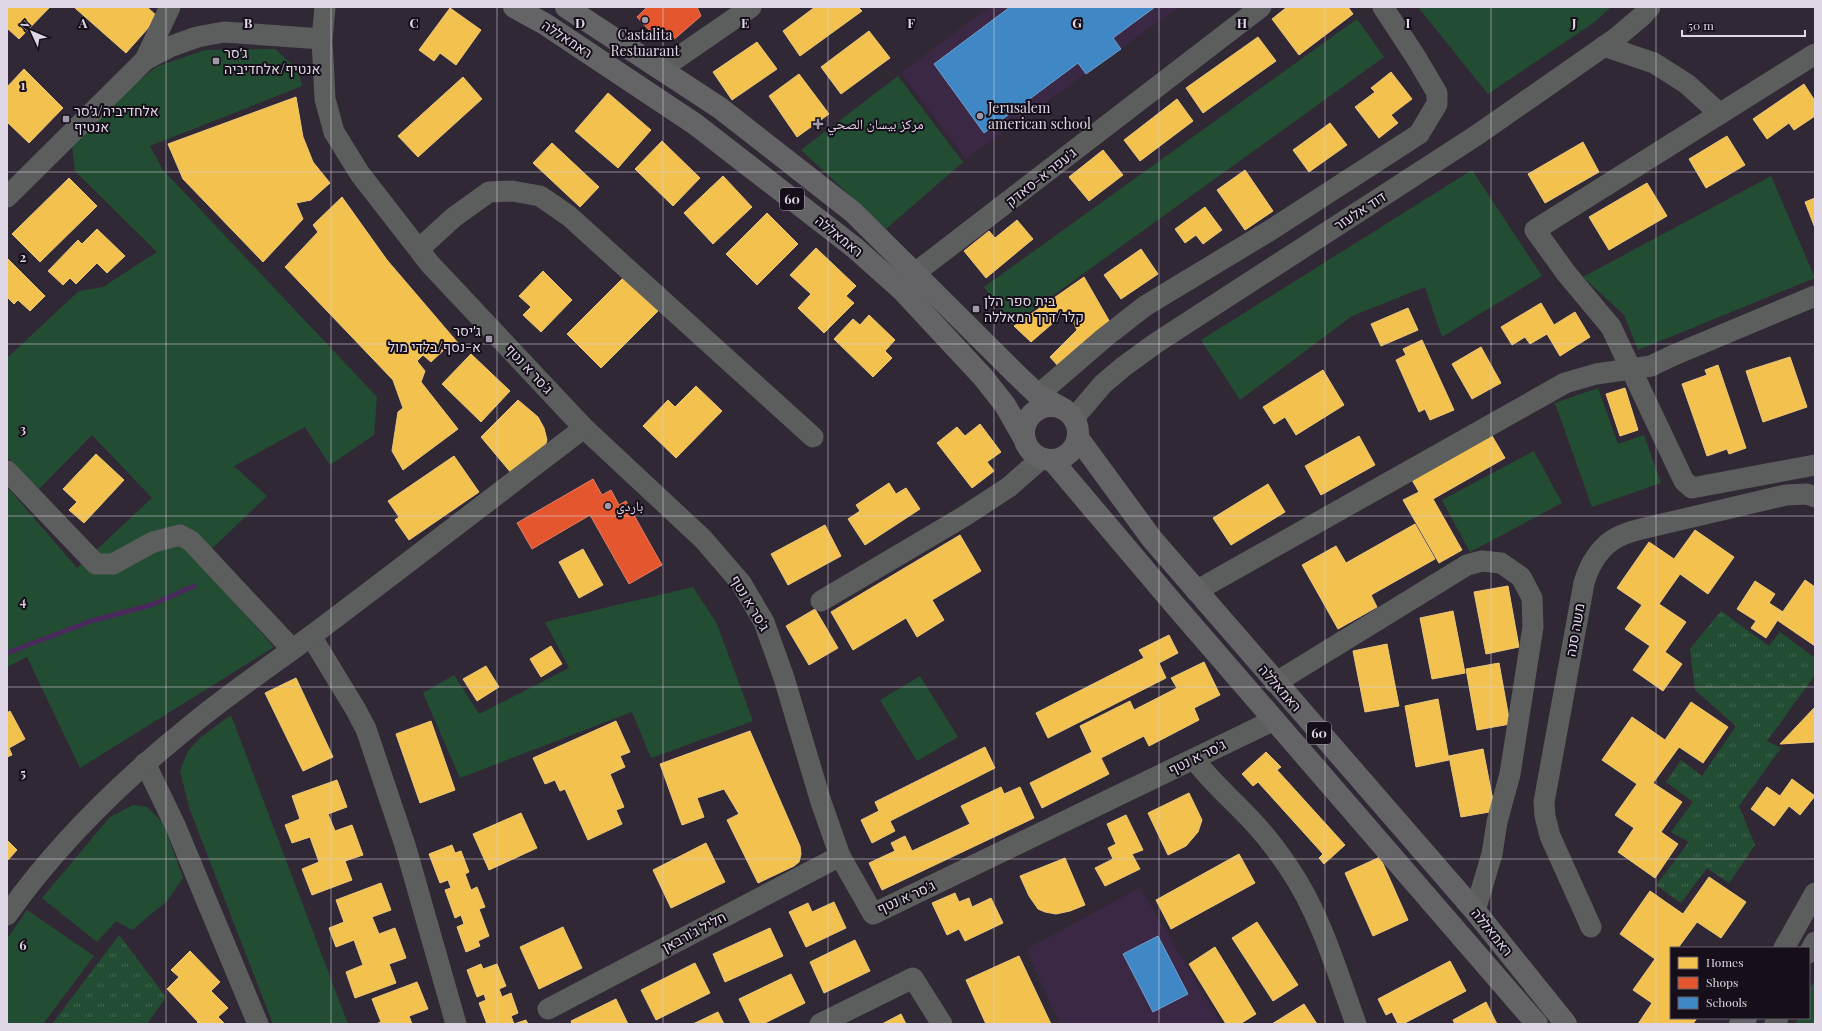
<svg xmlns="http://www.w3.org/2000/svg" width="1822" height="1031" viewBox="0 0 1822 1031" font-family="'Playfair Display','Noto Naskh Arabic',Heebo,serif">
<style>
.built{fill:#3b2845}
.green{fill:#234d32}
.park{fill:url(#park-tufts)}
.homes{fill:#f2c14e;stroke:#ecc77c}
.shops{fill:#e4572e;stroke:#e27d65}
.schools{fill:#3f88c5;stroke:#6f9fcf}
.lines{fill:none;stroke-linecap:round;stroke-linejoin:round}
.stream{stroke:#4a2a5c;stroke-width:5}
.minor{stroke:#5c5e5d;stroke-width:21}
.highway{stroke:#646466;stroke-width:22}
.grid{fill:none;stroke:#dfd6e6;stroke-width:1;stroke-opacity:0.55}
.poi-dot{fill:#a299a8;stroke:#160f1a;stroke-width:1.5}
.labels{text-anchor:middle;stroke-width:4;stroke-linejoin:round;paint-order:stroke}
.shield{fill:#160f1a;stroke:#a39aa9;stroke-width:1}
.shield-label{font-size:13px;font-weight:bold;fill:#dfd6e6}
.poi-label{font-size:14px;fill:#dfd6e6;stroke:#160f1a;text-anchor:start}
.street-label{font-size:14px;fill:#dfd6e6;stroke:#160f1a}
.grid-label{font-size:13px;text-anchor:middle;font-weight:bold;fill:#dfd6e6;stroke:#160f1a;stroke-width:4;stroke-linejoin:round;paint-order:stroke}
</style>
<defs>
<pattern id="park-tufts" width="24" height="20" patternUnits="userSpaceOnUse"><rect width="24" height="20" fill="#234d32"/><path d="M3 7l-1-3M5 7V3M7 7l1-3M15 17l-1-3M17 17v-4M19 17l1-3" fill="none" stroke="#426650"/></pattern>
</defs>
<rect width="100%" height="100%" fill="#312835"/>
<!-- built -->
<g class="built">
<polygon points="989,7 1179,7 966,159 901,73"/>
<polygon points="1140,888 1221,1024 1060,1024 1026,949"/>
</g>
<!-- green -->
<g class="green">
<polygon points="1418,7 1611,7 1596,21 1488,94"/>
<polygon points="1357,19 1384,57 1012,325 984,287"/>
<polygon points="275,49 298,70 302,86 150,146 163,170 377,397 374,435 330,465 305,427 234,466 267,496 198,562 274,647 80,768 27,657 7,667 7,491 9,489 77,568 152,498 92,435 38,490 7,457 7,358 79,291 103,287 157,252 75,171 72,146 116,99 156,67 205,50"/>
<polygon points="898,76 963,162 886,229 801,150"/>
<polygon points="1472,170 1542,276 1442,337 1425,287 1352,316 1240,400 1201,340"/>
<polygon points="1771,176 1815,278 1638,350 1624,315 1583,277"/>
<polygon points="1598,388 1618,444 1644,435 1661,483 1592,507 1555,403"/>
<polygon points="1534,451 1562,503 1470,552 1442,500"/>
<polygon points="693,587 717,624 753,721 651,758 632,712 460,778 423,693 454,675 479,714 569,668 545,622"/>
<polygon points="920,676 958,737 917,761 880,700"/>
<polygon points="231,715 348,1024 273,1024 190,810 180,771 188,751 201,737"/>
<polygon points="133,805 147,807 163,823 183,878 167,901 132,930 116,921 97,942 42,898 110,817"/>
<polygon points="27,910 94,956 43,1024 7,1024 7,939"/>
<polygon points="1815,980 1815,1024 1796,1024 1798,1018 1809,1018 1809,990"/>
</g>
<!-- park -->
<g class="park">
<polygon points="1721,611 1769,646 1780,632 1815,658 1815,675 1767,741 1781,748 1739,806 1755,845 1729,883 1707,868 1681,903 1656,885 1689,842 1671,832 1693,802 1666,782 1681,760 1702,776 1736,726 1695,690 1690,649"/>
<polygon points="119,935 166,997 147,1024 52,1024"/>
</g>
<!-- homes -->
<g class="homes">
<polygon points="7,7 50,7 19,39 7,28"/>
<polygon points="76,7 147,7 158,17 126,53 75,8"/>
<polygon points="815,7 858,7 862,11 800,56 783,31"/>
<polygon points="1287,7 1348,7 1353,14 1299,55 1272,19"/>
<polygon points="450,8 481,30 456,65 440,53 434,61 419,50"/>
<polygon points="869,31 890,58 841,94 821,67"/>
<polygon points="1258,37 1276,61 1203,113 1186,88"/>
<polygon points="757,42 777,69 732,100 713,72"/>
<polygon points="24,69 63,108 29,143 7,122 7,87"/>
<polygon points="1391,72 1412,99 1391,115 1398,123 1379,138 1355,107 1375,92 1371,88"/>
<polygon points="799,74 829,114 797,137 769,96"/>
<polygon points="463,77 482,99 418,157 398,136"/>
<polygon points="1804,84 1815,101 1815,116 1794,130 1789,123 1767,139 1753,119"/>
<polygon points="608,93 651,130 618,168 575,131"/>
<polygon points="296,97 303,137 313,162 330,183 311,200 296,203 303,219 263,262 183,179 168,144"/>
<polygon points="1177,99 1193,121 1140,161 1124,140"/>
<polygon points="1330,123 1347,145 1309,172 1293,150"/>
<polygon points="1727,136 1745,165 1706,188 1689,159"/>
<polygon points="662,141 700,178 673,206 635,169"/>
<polygon points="1583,142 1599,172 1545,203 1528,174"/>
<polygon points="552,143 599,187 580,207 533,163"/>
<polygon points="1103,150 1123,175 1089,201 1069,177"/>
<polygon points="1245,170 1273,211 1245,230 1217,190"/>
<polygon points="723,176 752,207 713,244 684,213"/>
<polygon points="69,178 97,206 40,262 12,234"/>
<polygon points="1647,183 1667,216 1609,250 1589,217"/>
<polygon points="342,197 387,260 458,343 452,351 447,347 431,362 423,355 417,361 425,371 421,382 458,429 403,470 392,451 398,412 403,408 393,380 285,267 318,232 313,225"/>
<polygon points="1815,198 1815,228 1805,202"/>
<polygon points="1205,207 1222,230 1203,244 1196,235 1185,243 1175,229"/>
<polygon points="767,213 798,244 757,285 726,254"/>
<polygon points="1017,220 1033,239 986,278 964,251 989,231 995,238"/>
<polygon points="97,229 125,256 107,273 97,263 76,284 70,278 63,285 48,271 78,240 82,244"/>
<polygon points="816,248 856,286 846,296 854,303 824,333 798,308 811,294 790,275"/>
<polygon points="1141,249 1158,274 1121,299 1104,275"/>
<polygon points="7,258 45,296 30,311 18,300 14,304 7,297"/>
<polygon points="543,271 572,300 541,332 523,315 531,307 519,296"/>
<polygon points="627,274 661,308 601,368 567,334"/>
<polygon points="1084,277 1111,324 1059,367 1050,357 1077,330 1068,310 1031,342 1014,326"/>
<polygon points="1541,303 1554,325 1575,312 1590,337 1560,356 1547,334 1530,344 1525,337 1512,345 1501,327"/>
<polygon points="1408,308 1418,330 1381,346 1371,324"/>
<polygon points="869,315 895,340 885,351 892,358 873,377 834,339 853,319 860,325"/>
<polygon points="1422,340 1454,410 1430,420 1425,409 1419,412 1396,360 1406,355 1403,349"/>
<polygon points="1481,347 1501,383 1472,399 1452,364"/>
<polygon points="471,354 510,391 481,422 442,384"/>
<polygon points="1790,357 1807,407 1763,422 1746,371"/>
<polygon points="1718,365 1746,448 1729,454 1727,449 1707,456 1682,384 1707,375 1705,370"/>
<polygon points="1323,370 1344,405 1296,435 1285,417 1274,424 1263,407"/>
<polygon points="696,386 722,411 676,458 643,426 668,400 675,407"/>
<polygon points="1625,388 1638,430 1620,436 1606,394"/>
<polygon points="518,400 538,417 544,428 547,440 543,452 512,474 481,437"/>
<polygon points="980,424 1001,452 987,462 994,471 972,488 937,443 957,427 965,436"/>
<polygon points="1491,434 1505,458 1433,499 1462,550 1439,563 1403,500 1419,492 1412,480"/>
<polygon points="1359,436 1375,465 1321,495 1305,466"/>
<polygon points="96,454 124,480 84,523 69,510 77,502 63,489"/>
<polygon points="454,456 479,492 409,540 395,520 399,517 388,501"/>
<polygon points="889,483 896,494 906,488 920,509 865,545 848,519 860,511 856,505"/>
<polygon points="1268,484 1285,512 1231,545 1213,518"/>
<polygon points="1415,524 1435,559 1371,595 1377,607 1338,629 1302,565 1336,546 1346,563"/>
<polygon points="825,525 841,556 788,585 771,554"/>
<polygon points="1695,530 1734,557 1708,594 1680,574 1659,604 1686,622 1665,652 1682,664 1663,691 1633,670 1650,646 1625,629 1642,605 1617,588 1649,542 1674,559"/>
<polygon points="960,535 981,571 932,600 944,620 917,637 906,618 853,650 831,612"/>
<polygon points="583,549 603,585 579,598 559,562"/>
<polygon points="1805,580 1815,587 1815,646 1777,620"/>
<polygon points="1755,581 1775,594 1769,603 1783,612 1766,638 1751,628 1756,621 1737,609"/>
<polygon points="1508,586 1519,647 1486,654 1474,592"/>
<polygon points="815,609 838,648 809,665 786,626"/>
<polygon points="1453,611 1465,673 1432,679 1420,618"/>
<polygon points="1169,635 1178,653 1159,663 1166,678 1048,738 1036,713 1144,658 1139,650"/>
<polygon points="1387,644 1399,706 1365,712 1353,651"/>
<polygon points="551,646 562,664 541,677 530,659"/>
<polygon points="1204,662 1220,695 1194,708 1199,720 1149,746 1144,736 1101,758 1109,774 1042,808 1030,783 1092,752 1080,726 1130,701 1134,710 1177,688 1171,678"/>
<polygon points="1499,663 1510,724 1477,730 1466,669"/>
<polygon points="486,666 499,687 477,701 463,679"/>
<polygon points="296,678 333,757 303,771 265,693"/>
<polygon points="1438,699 1449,760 1416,767 1405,706"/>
<polygon points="1691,702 1728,727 1703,763 1679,747 1653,783 1682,802 1661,832 1678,844 1655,878 1618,852 1634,828 1615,815 1637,784 1602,760 1632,717 1665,740"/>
<polygon points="1815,707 1815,742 1780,744"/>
<polygon points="10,711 25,739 9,748 12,755 7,757 7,713"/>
<polygon points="431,721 455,790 420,803 396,734"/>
<polygon points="616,721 630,752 620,756 625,767 610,774 624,807 616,810 622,824 588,840 565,789 560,791 555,780 545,784 533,758"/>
<polygon points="750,731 800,846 801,854 799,862 794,866 758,883 727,820 739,814 724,789 697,798 704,817 682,825 660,764"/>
<polygon points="985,747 995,768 890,821 895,831 872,843 861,820 879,811 875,802"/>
<polygon points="1483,749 1495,811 1461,817 1449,756"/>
<polygon points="1266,752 1281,767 1277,770 1345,845 1324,864 1319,858 1323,854 1258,782 1253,786 1242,774"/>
<polygon points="1792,779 1815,796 1800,815 1789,806 1774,826 1751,809 1767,787 1780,796"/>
<polygon points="337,780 347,807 328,814 335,831 352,825 363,855 345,861 352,880 312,895 302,869 319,862 310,837 292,843 285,825 300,819 292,796"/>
<polygon points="1001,787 1004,794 1020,787 1034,818 882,890 869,863 895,851 891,843 905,836 912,851 970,824 961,806"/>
<polygon points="1189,793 1202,820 1198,832 1186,846 1168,855 1148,813"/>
<polygon points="521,813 537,848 489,870 473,834"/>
<polygon points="1126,815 1143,850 1132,854 1140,869 1105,886 1095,868 1113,859 1108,848 1116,844 1107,824"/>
<polygon points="7,840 17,850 7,861"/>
<polygon points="706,843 725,882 671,908 653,870"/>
<polygon points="452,845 455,853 461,851 469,872 465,874 471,890 477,887 485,907 479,909 489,936 478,941 480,946 466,952 457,927 464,924 461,915 455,918 445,890 451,888 448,880 440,883 429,854"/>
<polygon points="1239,854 1255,883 1171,929 1156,900"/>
<polygon points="1380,857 1408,920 1373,936 1345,873"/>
<polygon points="1065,858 1085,905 1070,911 1056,914 1045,912 1038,909 1029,896 1020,876"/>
<polygon points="1709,877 1746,902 1721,938 1697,922 1678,948 1671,948 1671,1018 1697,1018 1693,1024 1638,1024 1652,1003 1633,990 1655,959 1620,934 1650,891 1683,914"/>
<polygon points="381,883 391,910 372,917 379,934 395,928 406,958 389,964 396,983 355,998 346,972 363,965 354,940 336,947 329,928 344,922 336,900"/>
<polygon points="955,893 959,902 969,898 972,907 991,898 1003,923 965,941 959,929 947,935 932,903"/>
<polygon points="834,902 846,928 806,947 789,912 808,903 812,912"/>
<polygon points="1257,922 1298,985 1273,1001 1232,938"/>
<polygon points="563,927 582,968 539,989 520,947"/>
<polygon points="770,928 783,956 725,982 713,954"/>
<polygon points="855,940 870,971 824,993 810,962"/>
<polygon points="1215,947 1256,1014 1240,1024 1226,1024 1189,964"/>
<polygon points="190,951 220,982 211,991 228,1008 218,1017 225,1024 196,1024 198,1022 167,989 179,977 171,970"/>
<polygon points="1019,956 1051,1024 986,1024 966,980"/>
<polygon points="1450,961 1466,991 1403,1024 1398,1024 1392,1012 1386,1015 1378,999"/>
<polygon points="695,963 710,993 656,1020 641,990"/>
<polygon points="481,964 483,969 497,964 506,986 499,989 502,997 511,993 518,1013 511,1016 514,1024 487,1024 479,1003 486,1000 484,994 477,997 467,970"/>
<polygon points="791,974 805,1003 763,1024 751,1024 739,999"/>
<polygon points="417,982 428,1009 409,1016 412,1024 376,1024 381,1022 372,999"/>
<polygon points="616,999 628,1024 572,1024 571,1021"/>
<polygon points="1486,1002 1497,1024 1455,1024 1453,1020"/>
<polygon points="1304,1004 1317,1024 1272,1024"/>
<polygon points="718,1012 724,1024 693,1024"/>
<polygon points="901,1014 906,1024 882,1024"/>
<polygon points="526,1020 528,1024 514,1024"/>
</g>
<!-- shops -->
<g class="shops">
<polygon points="647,7 697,7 701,16 671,42 658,28 650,31 637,17"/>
<polygon points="593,479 602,495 611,490 619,505 626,501 662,565 629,584 590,515 532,549 517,523"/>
</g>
<!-- schools -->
<g class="schools">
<polygon points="1010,7 1155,7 1113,38 1121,49 1086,74 1078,63 984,133 934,64"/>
<polygon points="1158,936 1188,994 1153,1012 1123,954"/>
</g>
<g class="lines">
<!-- stream -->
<polyline class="stream" points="7,653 91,621 151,605 194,586"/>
<!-- minor -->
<g class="minor">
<polyline points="325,7 322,39 325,99 334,132 360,174 430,264 584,428 703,539 741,583 764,622 784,678 821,802 840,856 873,914 1274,720"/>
<polyline points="1604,46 1654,63 1687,84 1720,114"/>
<polyline points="1815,54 1535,230 1566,273 1611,327 1684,481 1692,488 1815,465"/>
<polyline points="145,60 170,7"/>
<polyline points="661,69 751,7"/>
<polyline points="7,197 145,60 172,46 197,37 224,32 322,39"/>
<polyline points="419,249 454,217 489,192 512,191 540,196 569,216 813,437"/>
<polyline points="915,273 1261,7"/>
<polyline points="1038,395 1104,338 1145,306 1274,228 1419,134 1437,104 1437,93 1417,59 1383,7"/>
<polyline points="1074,418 1103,384 1123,367 1156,343 1477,135 1616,38 1642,16 1650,7"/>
<polyline points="7,471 96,564 113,564 153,542 180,535 191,541 292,649"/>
<polyline points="1196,591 1565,383 1596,374 1651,366 1674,355 1815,296"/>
<polyline points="821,601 963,517 1009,487 1042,458"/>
<polyline points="311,636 356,710 366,729 405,845 456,1024"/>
<polyline points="1275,683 1467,565 1482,561 1501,563 1521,577 1532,598 1533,627 1510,774 1497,822 1492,854 1475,911"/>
<path d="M1194 759C1211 782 1234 801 1254 823 1267 837 1279 853 1289 868 1321 915 1337 972 1356 1024"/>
<polyline points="145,763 175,825 258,1024"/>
<path d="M7 915C59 841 125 778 195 722 232 692 273 664 311 636 403 567 493 497 584 428"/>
<path d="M1591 927 1550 836 1545 816 1544 802 1584 583C1589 565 1601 544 1620 536 1626 533 1634 531 1641 529L1786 495 1807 494 1815 497"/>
<polyline points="1784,948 1815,893"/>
<polyline points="1809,953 1815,942"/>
<polyline points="548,1009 840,856"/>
<polyline points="820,1024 913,978 942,1024"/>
<polyline points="1775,1024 1778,1018"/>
</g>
<!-- highway -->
<g class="highway">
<polyline points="514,7 545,24 695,124 855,248 902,290 983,377 1005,405 1025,440"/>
<polyline points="566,7 720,108 853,212 1016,374 1038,395 1060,407"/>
<circle cx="1051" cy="433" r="27"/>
<polyline points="1078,438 1152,539 1475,911 1566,1024"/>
<polyline points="1052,460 1173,603 1537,1024"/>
<polyline points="1740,1024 1746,1018"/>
</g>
</g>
<!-- grid -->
<path class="grid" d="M166 7V1024M331 7V1024M497 7V1024M663 7V1024M828 7V1024M994 7V1024M1159 7V1024M1325 7V1024M1491 7V1024M1656 7V1024M7 172H1815M7 344H1815M7 516H1815M7 687H1815M7 859H1815"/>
<!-- markers -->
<g class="poi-dot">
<circle cx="645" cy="20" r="4"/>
<rect x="212" y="57" width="8" height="8" rx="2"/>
<circle cx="980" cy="116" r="4"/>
<rect x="62" y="115" width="8" height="8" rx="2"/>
<path d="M816 118h4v4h4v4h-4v4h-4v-4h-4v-4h4z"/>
<rect x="972" y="305" width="8" height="8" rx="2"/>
<rect x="485" y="335" width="8" height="8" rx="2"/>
<circle cx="608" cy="506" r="4"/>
</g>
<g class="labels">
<!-- shield labels -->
<g class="shield">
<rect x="780" y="188" width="24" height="22" rx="3"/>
<rect x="1307" y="722" width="24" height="22" rx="3"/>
</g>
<g class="shield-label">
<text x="792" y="204">60</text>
<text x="1319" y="738">60</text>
</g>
<!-- poi labels -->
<g class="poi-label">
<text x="645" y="40" text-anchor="middle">Castalita<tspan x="645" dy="16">Restuarant</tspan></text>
<text x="224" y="58">ג׳סר<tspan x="224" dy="16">אנטיף/אלחדיביה</tspan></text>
<text x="988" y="113">Jerusalem<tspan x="988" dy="16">american school</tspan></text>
<text x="74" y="116">אלחדיביה/ג׳סר<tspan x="74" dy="16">אנטיף</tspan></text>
<text x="827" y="129">مركز بيسان الصحي</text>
<text x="984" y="306">בית ספר הלן<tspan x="984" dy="16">קלר/דרך רמאללה</tspan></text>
<text x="481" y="336" text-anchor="end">ג׳יסר<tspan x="481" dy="16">א-נסף/בלדי מול</tspan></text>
<text x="616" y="511">باردي</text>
</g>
<!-- street labels -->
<g class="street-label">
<text transform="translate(567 39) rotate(33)" y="5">ראמאללה</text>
<text transform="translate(1041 177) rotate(-38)" y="5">ג'עפר א-סאדק</text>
<text transform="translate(1360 211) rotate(-33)" y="5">דוד אלעזר</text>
<text transform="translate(839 236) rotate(39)" y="5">ראמאללה</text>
<text transform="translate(529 369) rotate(47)" y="5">ג'סר א נטף</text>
<text transform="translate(750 603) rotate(59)" y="5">ג'סר א נטף</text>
<text transform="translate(1575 630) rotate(-80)" y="5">משה סנה</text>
<text transform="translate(1280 688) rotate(49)" y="5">ראמאללה</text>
<text transform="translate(1197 757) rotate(-26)" y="5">ג'סר א נטף</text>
<text transform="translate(906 897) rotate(-24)" y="5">ג'סר א נטף</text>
<text transform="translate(694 932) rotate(-28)" y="5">חליל ג'ורבאן</text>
<text transform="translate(1492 932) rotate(51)" y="5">ראמאללה</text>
</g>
</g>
<g class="grid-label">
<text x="83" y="28">A</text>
<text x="248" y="28">B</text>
<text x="414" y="28">C</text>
<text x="580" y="28">D</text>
<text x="745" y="28">E</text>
<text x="911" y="28">F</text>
<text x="1077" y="28">G</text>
<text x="1242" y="28">H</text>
<text x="1408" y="28">I</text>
<text x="1574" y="28">J</text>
<text x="23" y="90">1</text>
<text x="23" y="262">2</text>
<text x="23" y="434">3</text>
<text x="23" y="606">4</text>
<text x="23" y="778">5</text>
<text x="23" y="950">6</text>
</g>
<!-- border -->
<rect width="1822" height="1031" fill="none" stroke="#dfd6e6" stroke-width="16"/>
<!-- legend -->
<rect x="1670" y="947" width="140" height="72" fill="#160f1a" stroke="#665f6c"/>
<rect x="1678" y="957" width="20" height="12" fill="#f2c14e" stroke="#665f6c"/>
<text x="1706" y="967" font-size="12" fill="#dfd6e6">Homes</text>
<rect x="1678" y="977" width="20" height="12" fill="#e4572e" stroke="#665f6c"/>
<text x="1706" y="987" font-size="12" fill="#dfd6e6">Shops</text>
<rect x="1678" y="997" width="20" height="12" fill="#3f88c5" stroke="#665f6c"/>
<text x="1706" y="1007" font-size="12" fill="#dfd6e6">Schools</text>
<!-- north arrow -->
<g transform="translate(32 32) rotate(314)" stroke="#160f1a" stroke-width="3" paint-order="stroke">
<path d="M0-3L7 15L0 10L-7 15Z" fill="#dfd6e6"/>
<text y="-6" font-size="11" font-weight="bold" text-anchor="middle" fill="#dfd6e6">N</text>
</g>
<!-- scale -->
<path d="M1682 30v6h123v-6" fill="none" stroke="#dfd6e6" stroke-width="2"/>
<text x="1688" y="30" font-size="12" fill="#dfd6e6" stroke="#160f1a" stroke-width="3" paint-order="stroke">50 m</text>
</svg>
